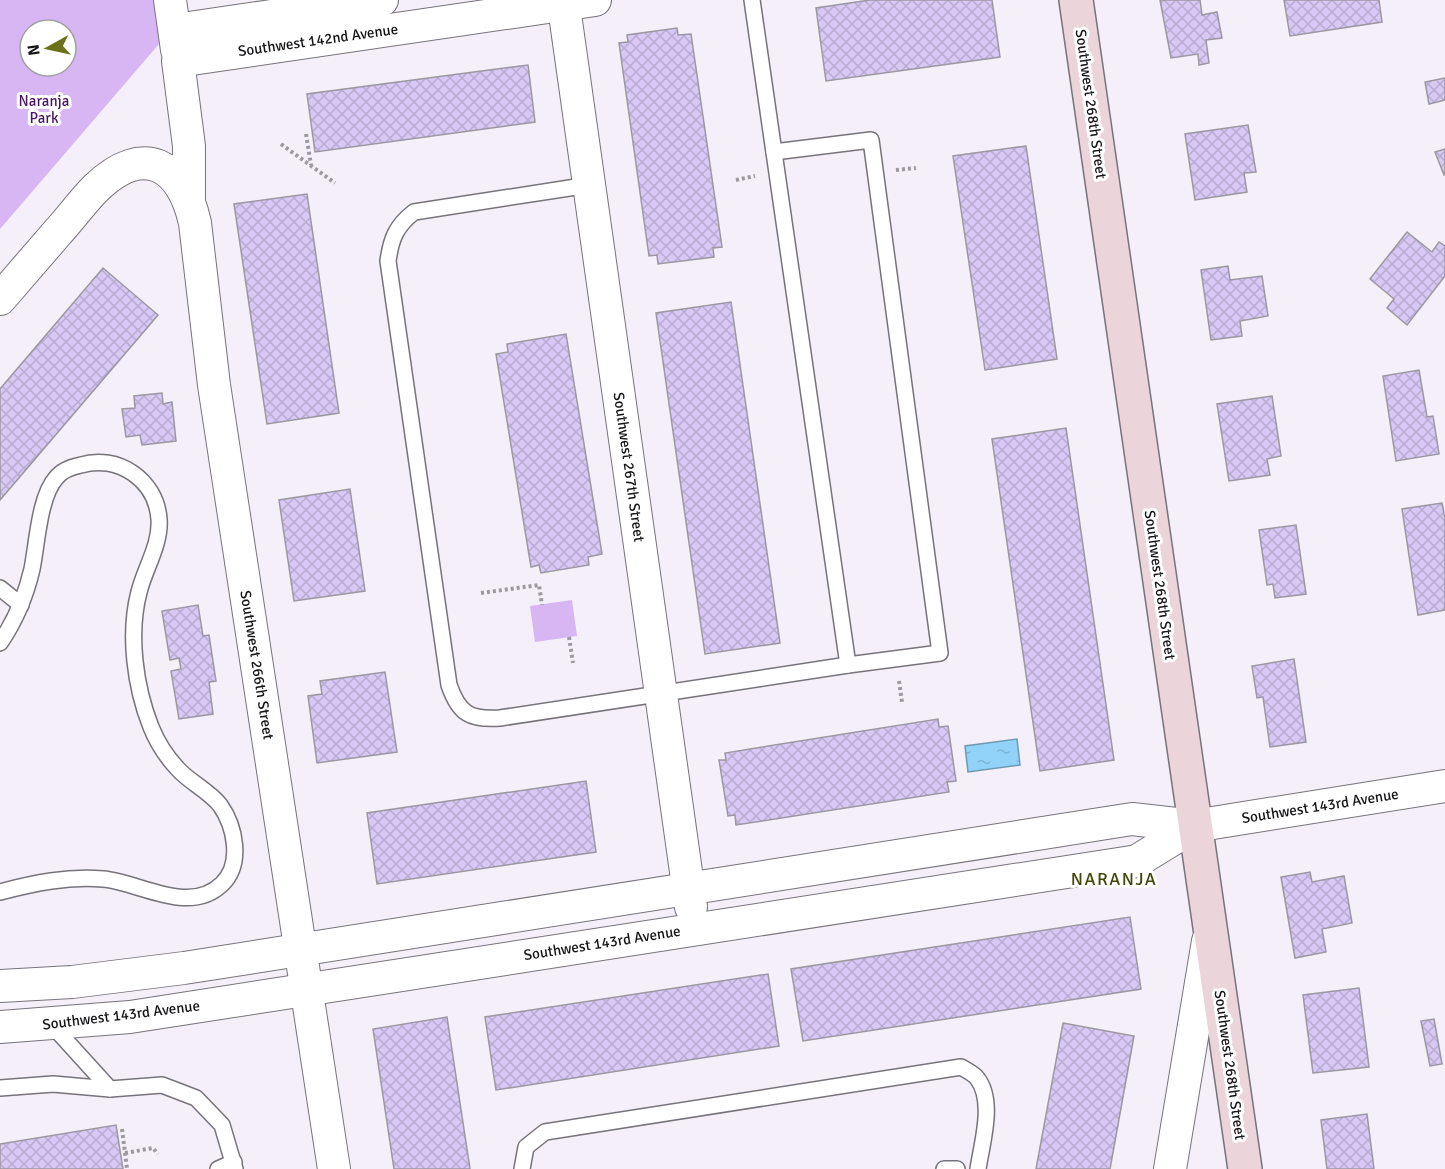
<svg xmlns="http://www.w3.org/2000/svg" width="1445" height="1169" viewBox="0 0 1445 1169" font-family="Signika,sans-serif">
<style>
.green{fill:#d8b5f3;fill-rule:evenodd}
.water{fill:url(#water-ripples);stroke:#6c99b4;stroke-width:1.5}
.building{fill:url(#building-cross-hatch);stroke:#9b98a1;stroke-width:1.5}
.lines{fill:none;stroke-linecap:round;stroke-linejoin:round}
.lane-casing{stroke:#77737b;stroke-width:18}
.street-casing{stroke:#77737b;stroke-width:34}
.secondary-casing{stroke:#77737b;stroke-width:36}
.path{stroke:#9d99a0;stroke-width:4;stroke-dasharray:3 3;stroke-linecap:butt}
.lane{stroke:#fff;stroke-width:15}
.street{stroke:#fff;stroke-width:32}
.secondary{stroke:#ecd4db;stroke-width:33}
.labels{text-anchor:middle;stroke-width:6;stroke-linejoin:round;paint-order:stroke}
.street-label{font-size:15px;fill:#151316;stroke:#fff}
.park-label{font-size:15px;fill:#491465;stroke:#fff}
.quarter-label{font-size:18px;letter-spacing:1.5px;fill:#42470a;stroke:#fff}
</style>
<defs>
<pattern id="water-ripples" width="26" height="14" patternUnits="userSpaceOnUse" patternTransform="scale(1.5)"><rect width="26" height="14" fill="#91d3f8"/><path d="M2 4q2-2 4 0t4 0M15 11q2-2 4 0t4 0" fill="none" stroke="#7cb4d4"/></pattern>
<pattern id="building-cross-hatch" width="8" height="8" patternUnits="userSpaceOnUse" patternTransform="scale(1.5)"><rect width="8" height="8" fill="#d8c8f5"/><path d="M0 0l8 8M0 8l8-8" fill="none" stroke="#b8abd1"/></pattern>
</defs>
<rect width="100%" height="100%" fill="#f4eff8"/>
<!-- green -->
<g class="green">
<path d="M0 0H159L165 37 0 229ZM30 30H66V66H30Z"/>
<polygon points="572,600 577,636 535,642 530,606"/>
</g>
<!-- water -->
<polygon class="water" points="1017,739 1020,765 968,772 965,746"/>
<!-- building -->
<g class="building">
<polygon points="870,0 992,0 1000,57 826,81 816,8"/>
<polygon points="1160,0 1200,0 1202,15 1217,12 1222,38 1206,40 1209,63 1199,65 1198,54 1171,58"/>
<polygon points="1284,0 1379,0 1382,22 1290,36"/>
<polygon points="677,28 678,35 691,34 722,247 713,248 714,257 658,264 657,255 649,256 619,43 628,42 627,35"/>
<polygon points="528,65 535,122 315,152 307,94"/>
<polygon points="1445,78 1445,100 1429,104 1425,82"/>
<polygon points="1248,125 1256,172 1244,173 1247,192 1195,200 1185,134"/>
<polygon points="1026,146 1057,359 985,370 953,156"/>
<polygon points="1445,149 1445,175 1444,175 1435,152"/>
<polygon points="307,194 339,413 267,424 234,204"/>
<polygon points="1407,232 1432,252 1439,242 1445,246 1445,276 1407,325 1387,308 1394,299 1370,279"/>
<polygon points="1228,266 1230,280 1262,276 1268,316 1240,321 1242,336 1211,340 1201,270"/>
<polygon points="103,268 158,315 0,500 0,389"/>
<polygon points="731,302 780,643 705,654 656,313"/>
<polygon points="566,334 602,554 588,557 589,565 541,573 539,565 531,567 496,354 508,352 507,344"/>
<polygon points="1419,370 1427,417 1433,416 1439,454 1396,461 1383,376"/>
<polygon points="162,393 163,404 172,402 176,441 142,445 140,435 126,437 122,409 135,408 134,396"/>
<polygon points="1272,396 1281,456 1267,459 1270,475 1229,481 1217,404"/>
<polygon points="1066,428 1114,760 1040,771 992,439"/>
<polygon points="350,489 365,591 294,601 279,500"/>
<polygon points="1442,503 1445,518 1445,610 1418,615 1402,509"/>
<polygon points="1296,525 1306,594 1275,598 1273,584 1267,585 1259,530"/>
<polygon points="198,605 203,636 209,635 216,681 209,682 213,714 179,719 171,671 181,669 179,658 170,660 162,611"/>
<polygon points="1294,659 1306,742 1270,747 1263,697 1257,698 1252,666"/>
<polygon points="385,672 397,752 317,763 308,696 322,694 320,681"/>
<polygon points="938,719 939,727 948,726 956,781 947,782 949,792 736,825 735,815 728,816 719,760 726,760 725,753"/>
<polygon points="586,781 596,852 377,884 367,813"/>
<polygon points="1310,872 1312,882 1344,876 1352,923 1322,929 1326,952 1295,958 1281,877"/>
<polygon points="1130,917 1141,989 803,1041 791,969"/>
<polygon points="768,974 779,1046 496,1090 485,1017"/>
<polygon points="1359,988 1369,1067 1313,1073 1303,995"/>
<polygon points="447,1017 470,1169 394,1169 373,1029"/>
<polygon points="1434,1019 1442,1064 1430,1066 1421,1021"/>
<polygon points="1063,1023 1134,1036 1110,1169 1036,1169"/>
<polygon points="1367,1114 1374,1169 1327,1169 1321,1120"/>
<polygon points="116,1125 123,1169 0,1169 0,1144"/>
</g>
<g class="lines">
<defs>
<g id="lane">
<polyline points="774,152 871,140 940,653 848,665"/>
<path d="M589 185 414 212C396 226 391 239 388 261L449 685C459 714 470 720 500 718L848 665 752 0"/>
<polyline points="0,588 21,605"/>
<path d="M0 643C15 621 26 595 32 569 37 545 39 497 56 478 62 470 71 467 81 465 117 454 156 479 159 519 161 544 145 568 139 592 128 634 135 687 151 727 157 742 166 756 177 768 189 782 208 790 220 805 235 826 243 864 222 884 189 916 140 882 103 879 68 876 34 883 0 892"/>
<polyline points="51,1024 110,1089"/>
<polyline points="0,1088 53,1084 110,1089 162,1085 196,1098 222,1125 235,1169"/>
<polyline points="218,1169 234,1162"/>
<path d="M522 1169 526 1147 545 1132 961 1067C966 1070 973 1073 977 1078 995 1101 982 1142 978 1169"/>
<polyline points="944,1169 957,1169"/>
</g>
<g id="street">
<polyline points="170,0 177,50"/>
<polyline points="563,0 691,907"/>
<polyline points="175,30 382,0"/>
<polyline points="189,199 189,146 178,61 595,0"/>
<path d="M0 299C19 277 38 255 57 233 70 219 82 202 96 188 144 142 182 164 195 223L214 385 334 1169"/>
<polyline points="0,986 72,982 184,968 1132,819 1194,826 1445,786"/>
<polyline points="0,1027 130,1017 1125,863 1137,861 1194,826"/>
<polyline points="1170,1169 1208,941"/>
</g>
<polyline id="secondary" points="1076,0 1245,1169"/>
</defs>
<!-- lane casing -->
<use href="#lane" class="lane-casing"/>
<!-- street casing -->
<use href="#street" class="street-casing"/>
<!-- secondary casing -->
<use href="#secondary" class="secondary-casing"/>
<!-- path -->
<g class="path">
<polyline points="306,134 311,165"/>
<polyline points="281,144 335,183"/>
<polyline points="896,170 916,168"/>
<polyline points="736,180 755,176"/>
<polyline points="481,593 539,585 542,605"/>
<polyline points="569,637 573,663"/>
<polyline points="899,681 902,702"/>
<polyline points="122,1129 127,1169"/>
<polyline points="125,1153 153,1148 158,1154"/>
</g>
<!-- lane -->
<use href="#lane" class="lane"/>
<!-- street -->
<use href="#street" class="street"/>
<!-- secondary -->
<use href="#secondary" class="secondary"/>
</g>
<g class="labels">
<!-- street labels -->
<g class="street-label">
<text transform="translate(318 40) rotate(-8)" y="5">Southwest 142nd Avenue</text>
<text transform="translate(1091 104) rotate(82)" y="5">Southwest 268th Street</text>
<text transform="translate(629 467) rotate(82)" y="5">Southwest 267th Street</text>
<text transform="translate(1160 585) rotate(82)" y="5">Southwest 268th Street</text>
<text transform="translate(257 665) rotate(81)" y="5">Southwest 266th Street</text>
<text transform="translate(1320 806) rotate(-9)" y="5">Southwest 143rd Avenue</text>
<text transform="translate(602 943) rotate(-9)" y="5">Southwest 143rd Avenue</text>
<text transform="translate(121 1015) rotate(-7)" y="5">Southwest 143rd Avenue</text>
<text transform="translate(1230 1065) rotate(82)" y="5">Southwest 268th Street</text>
</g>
<!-- park labels -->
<g class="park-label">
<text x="44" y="106">Naranja<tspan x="44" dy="17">Park</tspan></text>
</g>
<!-- quarter labels -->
<g class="quarter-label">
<text x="1114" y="885">NARANJA</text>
</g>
</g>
<!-- north arrow -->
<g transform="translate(48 48) rotate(262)"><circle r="28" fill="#ffffff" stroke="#a1a1a2" stroke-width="1.5"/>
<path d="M0-4.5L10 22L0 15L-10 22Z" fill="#6a7119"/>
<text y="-9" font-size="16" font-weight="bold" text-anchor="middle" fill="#151316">N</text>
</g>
</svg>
